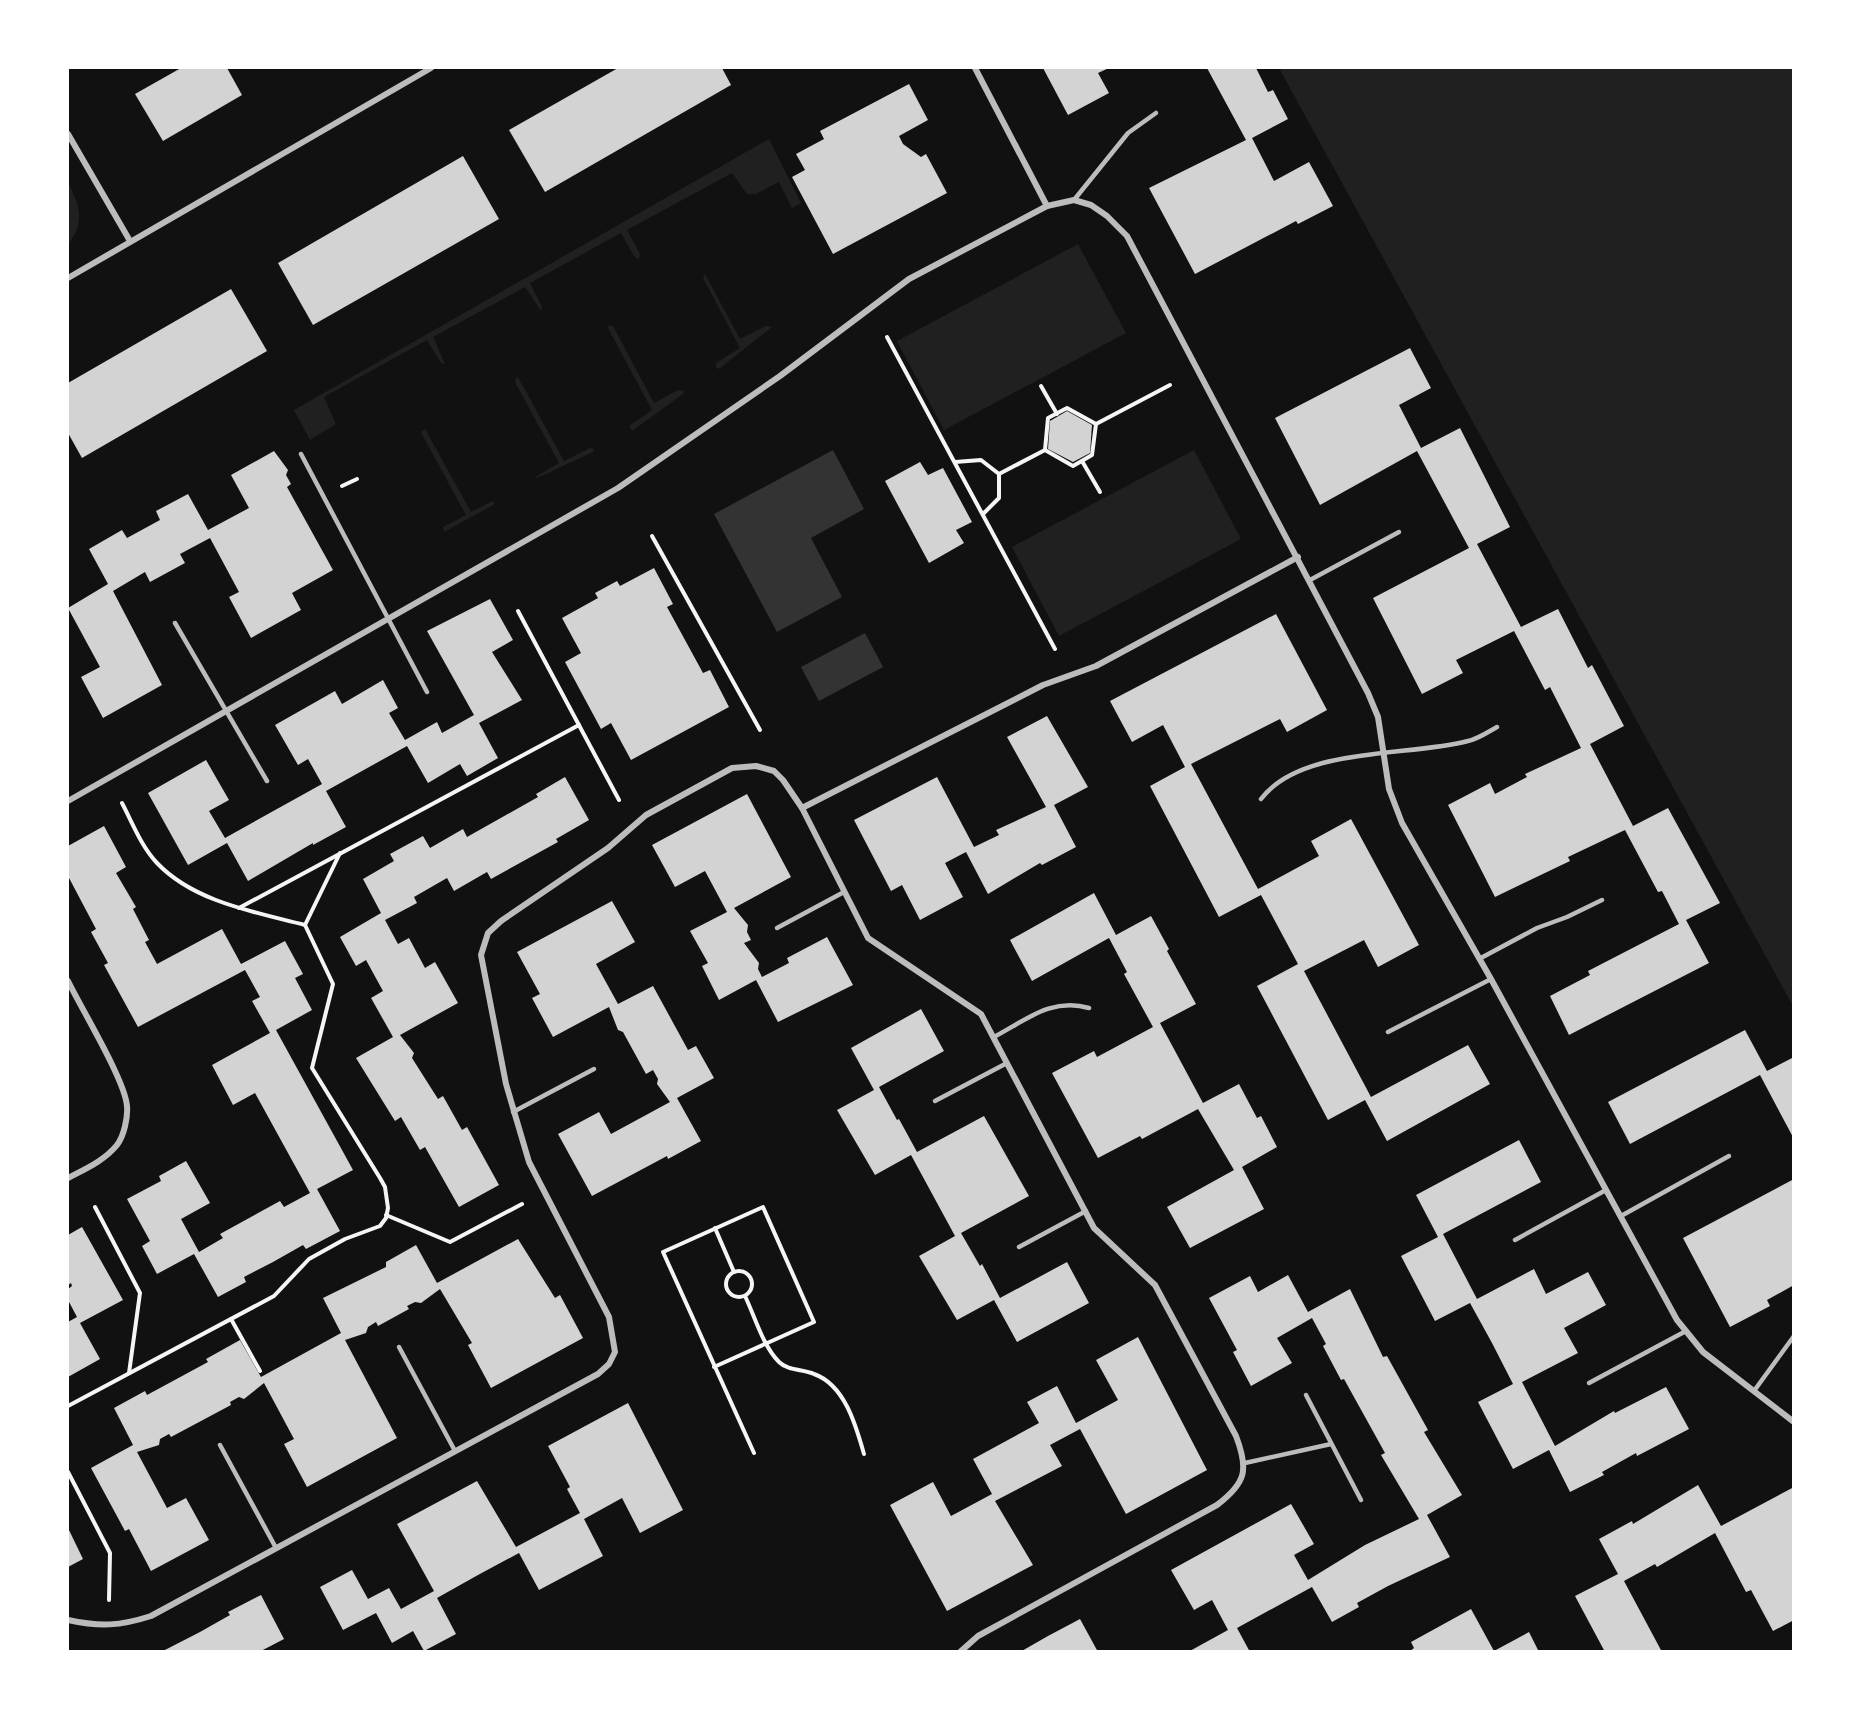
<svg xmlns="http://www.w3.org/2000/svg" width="1861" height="1719" viewBox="0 0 1861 1719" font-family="Figtree,sans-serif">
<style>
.green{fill:#202020}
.water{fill:#333}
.building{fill:#d3d3d3}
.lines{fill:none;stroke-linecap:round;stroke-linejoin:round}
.path{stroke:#f5f5f5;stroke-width:4}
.service{stroke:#bcbcbc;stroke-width:4.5}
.minor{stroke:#bcbcbc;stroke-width:6}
</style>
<rect width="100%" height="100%" fill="#111"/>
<!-- green -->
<g class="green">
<polygon points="1279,68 1793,68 1793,1006"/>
<polygon points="769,139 801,203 792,208 779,182 756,194 747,194 732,173 627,230 640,254 639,259 634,256 621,233 530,283 542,307 541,311 525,287 433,337 445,364 441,363 427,340 324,397 336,424 310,440 294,410"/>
<path d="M68 183C80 205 85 223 68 244Z"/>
<polygon points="1078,244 1126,333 944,430 897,341"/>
<polygon points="705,274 740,339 766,326 772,327 719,369 716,367 716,363 740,348 703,278"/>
<polygon points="609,325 613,326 654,403 678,390 684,391 683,394 632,431 629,426 652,410 608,328"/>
<polygon points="518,377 564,461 590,448 594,449 593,452 535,479 537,476 559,463 516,384 515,379"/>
<polygon points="425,429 471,512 493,501 495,504 444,532 443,527 466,515 423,436 421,432"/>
<polygon points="1194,450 1241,539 1059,636 1012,547"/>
</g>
<!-- water -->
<g class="water">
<polygon points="833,450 864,509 811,538 842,597 777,632 714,514"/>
<polygon points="865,633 883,667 819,701 801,667"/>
</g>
<!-- building -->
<g class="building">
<polygon points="181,68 227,68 242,95 163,141 135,94"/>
<polygon points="618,68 722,68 731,85 545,192 509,130"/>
<polygon points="1043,68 1109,68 1098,73 1109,93 1068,115"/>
<polygon points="1207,68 1256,68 1268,92 1273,90 1288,119 1252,138 1274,181 1309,162 1333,206 1298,224 1296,221 1195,274 1149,188 1246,140"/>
<polygon points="909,84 928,120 899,136 903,144 921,157 926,154 947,193 833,254 792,177 805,170 796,154 824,139 820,131"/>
<polygon points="463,156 499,219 313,325 278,263"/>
<polygon points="231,289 267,351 82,458 68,433 68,383"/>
<polygon points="1410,348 1431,388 1399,405 1400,407 1421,448 1460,428 1510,527 1477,544 1521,627 1558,609 1588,668 1592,665 1624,726 1590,744 1633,826 1668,808 1720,903 1686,920 1709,963 1569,1035 1550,996 1590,975 1588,971 1679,924 1662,891 1658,892 1625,830 1568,857 1570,861 1495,897 1448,805 1490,783 1495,794 1527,777 1525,774 1581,748 1550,687 1545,690 1514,631 1456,660 1463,673 1422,694 1373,598 1469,548 1417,451 1320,505 1275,418"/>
<polygon points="1067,411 1092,425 1090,453 1073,462 1048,449 1050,421"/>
<polygon points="274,451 288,470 286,475 291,484 287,487 333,570 292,593 301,610 251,638 229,597 239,592 210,538 180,554 185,563 150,582 145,572 113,591 162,685 103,718 81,677 100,667 68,608 108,584 89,549 122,530 127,538 160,520 156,511 188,494 208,530 249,508 231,475"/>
<polygon points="920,462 928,475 943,468 972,522 956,530 964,543 929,563 885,481"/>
<polygon points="654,568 673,604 667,607 703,673 710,670 729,707 631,760 611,723 601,729 565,662 581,653 562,618 598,598 595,593 617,581 620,586"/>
<polygon points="490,599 513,640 492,652 522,700 479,723 498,758 467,776 460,764 428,783 407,746 326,791 346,827 313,845 313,843 248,881 227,843 188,865 148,793 206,760 229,800 209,811 225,838 322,784 308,759 298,765 275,725 335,691 342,704 383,680 398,708 389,713 405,740 437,722 442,733 474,715 427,631"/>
<polygon points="1276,614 1327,710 1287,732 1280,719 1191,764 1258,889 1319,856 1311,841 1351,819 1419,945 1378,967 1364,940 1304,971 1371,1097 1468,1045 1490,1084 1387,1141 1365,1100 1328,1120 1257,986 1298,964 1261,895 1219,917 1150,786 1185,767 1163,725 1132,742 1110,701"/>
<polygon points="1047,716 1088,787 1054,805 1076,847 1042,865 1040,863 988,894 966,852 945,863 963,897 920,920 902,885 891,891 854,820 937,777 974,847 999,835 996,830 1046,807 1007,737"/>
<polygon points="565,777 589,820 556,839 558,842 491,879 487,872 454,891 447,878 414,897 417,903 385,920 398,944 409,938 425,968 435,962 458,1003 400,1035 414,1053 412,1058 438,1099 443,1096 462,1130 467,1127 499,1185 459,1207 425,1147 420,1150 401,1117 395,1121 356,1058 393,1037 371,998 383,991 366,960 356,966 340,937 381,913 363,879 394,861 390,854 423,836 430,848 463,829 467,837 538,797 536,794"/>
<polygon points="747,794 791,877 734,908 748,925 747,932 751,940 744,943 759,963 758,969 762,977 789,963 787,958 827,937 853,985 778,1022 756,980 719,1000 702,966 708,963 690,931 727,912 705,871 675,887 652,845"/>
<polygon points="104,826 126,867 116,873 136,907 133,909 149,940 145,942 157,964 222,929 241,964 285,941 303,974 295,978 312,1010 276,1030 353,1170 317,1189 340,1231 306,1249 303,1245 273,1262 244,1277 246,1282 218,1297 194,1254 157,1274 142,1246 150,1241 127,1199 161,1181 159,1176 186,1161 210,1203 181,1219 199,1252 223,1238 220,1234 280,1201 284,1207 310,1193 255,1093 233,1105 212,1065 270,1033 252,1001 260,997 245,970 138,1027 104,965 108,963 91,932 96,929 68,876 68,846"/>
<polygon points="1094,893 1116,935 1151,916 1169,949 1167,951 1196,1004 1160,1023 1203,1103 1239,1084 1257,1118 1261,1116 1277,1147 1242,1167 1264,1209 1190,1248 1167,1207 1234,1170 1198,1109 1142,1139 1140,1136 1098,1158 1052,1073 1094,1051 1097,1057 1153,1027 1124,974 1127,972 1109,938 1032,981 1010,940"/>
<polygon points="612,901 635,942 596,964 618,1004 653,986 688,1050 696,1046 714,1078 677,1098 701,1141 668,1159 667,1156 592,1196 558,1134 599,1112 611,1134 670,1102 657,1084 658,1079 653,1070 646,1074 623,1032 618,1030 609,1007 553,1037 532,998 540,994 517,952"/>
<polygon points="921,1009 944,1051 879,1087 897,1120 899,1119 917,1152 984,1116 1029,1196 961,1233 980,1266 982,1264 1000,1298 1067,1262 1089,1303 1017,1342 994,1300 957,1320 919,1256 955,1236 911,1155 875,1175 837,1110 874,1090 851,1048"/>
<polygon points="1745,1030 1767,1071 1794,1057 1794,1139 1760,1075 1630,1144 1608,1102"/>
<polygon points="1519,1140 1541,1182 1443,1234 1477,1299 1534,1269 1546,1294 1588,1272 1606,1305 1564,1328 1578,1353 1522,1382 1555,1446 1614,1411 1615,1413 1666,1387 1689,1429 1637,1456 1636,1453 1602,1472 1604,1475 1570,1492 1549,1450 1513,1469 1478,1402 1513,1384 1492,1343 1470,1303 1435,1321 1401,1256 1438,1237 1416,1195"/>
<polygon points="1794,1179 1794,1285 1767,1300 1770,1306 1730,1327 1683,1238"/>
<polygon points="82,1227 123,1300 80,1323 100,1359 68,1377 68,1322 77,1317 68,1300 68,1289 72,1286 71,1283 68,1285 68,1235"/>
<polygon points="518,1239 555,1298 560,1295 583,1338 491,1388 468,1345 472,1343 440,1289 421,1303 415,1302 407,1306 409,1309 378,1326 376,1322 368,1327 366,1333 345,1340 397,1438 307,1487 284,1444 294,1439 264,1383 244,1399 239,1397 230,1402 231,1405 171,1437 169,1434 160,1439 159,1445 137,1452 167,1508 186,1498 209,1540 151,1571 129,1529 125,1531 91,1468 133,1445 114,1408 145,1391 147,1395 208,1362 206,1359 240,1340 261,1377 341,1333 323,1298 386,1267 386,1262 416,1245 437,1283"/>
<polygon points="1288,1275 1308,1312 1350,1289 1383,1357 1387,1356 1428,1430 1424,1432 1462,1495 1427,1515 1450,1557 1388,1586 1357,1603 1359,1607 1332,1622 1312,1587 1237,1628 1250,1652 1188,1652 1228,1630 1212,1600 1194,1610 1171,1570 1291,1504 1314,1544 1294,1555 1308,1580 1365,1545 1419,1519 1381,1455 1385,1453 1344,1379 1341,1380 1323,1346 1326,1344 1312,1318 1277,1338 1292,1363 1251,1386 1233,1352 1237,1350 1209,1298 1250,1276 1258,1292"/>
<polygon points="1138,1337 1207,1470 1126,1514 1080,1429 1050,1445 1062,1466 995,1501 1033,1565 947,1611 890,1505 933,1482 951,1516 992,1494 973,1459 1039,1423 1027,1402 1057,1386 1076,1423 1118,1400 1096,1360"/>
<polygon points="628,1403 683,1510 640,1533 622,1498 584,1519 603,1556 539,1590 519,1553 478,1575 437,1598 456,1634 424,1651 413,1631 392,1643 376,1613 343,1630 320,1587 352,1570 368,1599 389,1588 401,1609 434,1591 397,1524 477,1481 516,1547 580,1513 567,1489 570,1487 548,1446"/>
<polygon points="1698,1485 1721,1526 1794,1487 1794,1620 1773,1631 1751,1590 1746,1592 1715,1533 1657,1567 1655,1564 1624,1581 1662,1652 1605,1652 1575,1596 1618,1574 1599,1539 1632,1521 1633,1524"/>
<polygon points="68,1528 83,1559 68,1567"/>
<polygon points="261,1595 284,1639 259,1652 161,1652 200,1632 230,1615 228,1612"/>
<polygon points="1471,1609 1494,1651 1529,1632 1539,1652 1409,1652 1414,1648 1411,1642"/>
<polygon points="1080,1619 1098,1652 1020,1652 1048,1636"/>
</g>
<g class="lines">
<!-- path -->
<g class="path">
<polyline points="887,337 1055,649"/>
<polyline points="1041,386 1057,414"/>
<polygon points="1067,408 1096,424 1092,455 1073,466 1045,450 1048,418"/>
<polyline points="1096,424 1170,385"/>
<polyline points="1082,461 1100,492"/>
<polyline points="955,462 981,460 999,474 999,498 983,514"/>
<polyline points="999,474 1045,450"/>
<polyline points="342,486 357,479"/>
<polyline points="652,536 760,730"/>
<polyline points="518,611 619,800"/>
<polyline points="239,908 579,725"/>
<polyline points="305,925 340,853"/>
<polyline points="95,1207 140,1293 129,1373"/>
<polyline points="386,1215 450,1242 522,1204"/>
<polyline points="715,1228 734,1272"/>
<circle cx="739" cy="1284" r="13"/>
<path d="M745 1296C755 1317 763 1346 779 1362 788 1371 803 1369 814 1374 845 1385 856 1426 864 1454"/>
<polyline points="231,1319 260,1371"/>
<polyline points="714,1367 814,1322 763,1207 663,1252 754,1453"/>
<path d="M68 1406 274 1296 309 1259 345 1239 380 1226 386 1218 388 1208 385 1187 380 1178 312 1068 333 984 305 925C255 912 194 902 157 863 141 846 132 822 122 803"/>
<polyline points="68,1472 110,1553 109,1600"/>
</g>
<!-- service -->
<g class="service">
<polyline points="1074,200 1128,133 1156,113"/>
<polyline points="301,454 427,692"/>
<polyline points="1310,580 1399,532"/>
<polyline points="175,623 267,781"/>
<path d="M1261 799C1301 746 1409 757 1468 741 1478 739 1488 732 1497 727"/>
<polyline points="777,928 844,892"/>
<polyline points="1479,959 1537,928 1567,917 1602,900"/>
<polyline points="1388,1032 1491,979"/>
<path d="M994 1037C1026 1020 1052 997 1089 1008"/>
<polyline points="935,1101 1007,1063"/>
<polyline points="513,1112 594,1069"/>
<polyline points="1621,1216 1729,1156"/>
<polyline points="1515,1240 1606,1190"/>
<polyline points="1019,1247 1086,1211"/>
<polyline points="399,1347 455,1451"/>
<polyline points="1589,1383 1686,1331"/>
<polyline points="1754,1391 1794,1336"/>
<polyline points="1306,1395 1361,1500"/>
<polyline points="220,1445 276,1548"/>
<polyline points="1245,1463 1331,1444"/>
</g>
<!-- minor -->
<g class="minor">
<polyline points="975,68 1047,206"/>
<polyline points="68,134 130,241"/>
<polyline points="68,278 431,68"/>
<polyline points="68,801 618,488 780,376 909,279 1047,206 1074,200 1091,205 1107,216 1127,236 1368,693 1378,717 1389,789 1402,823 1491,979 1677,1320 1703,1352 1794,1422"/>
<polyline points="802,808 1043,685 1096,666 1298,557"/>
<path d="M68 981C81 1008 125 1080 127 1106 128 1117 124 1136 117 1145 104 1161 85 1169 68 1178"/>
<path d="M68 1620C100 1627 120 1626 151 1616L598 1374 609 1364 615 1352 609 1317 529 1162 506 1084 481 955 488 933 501 921 608 848 646 815 732 768 756 766 774 771 783 780 802 808 868 938 981 1014 1094 1228 1155 1285 1236 1436C1249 1470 1246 1483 1217 1505L978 1636 960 1652"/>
</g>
</g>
<!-- border -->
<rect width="1861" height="1719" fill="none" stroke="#ffffff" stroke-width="138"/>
</svg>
